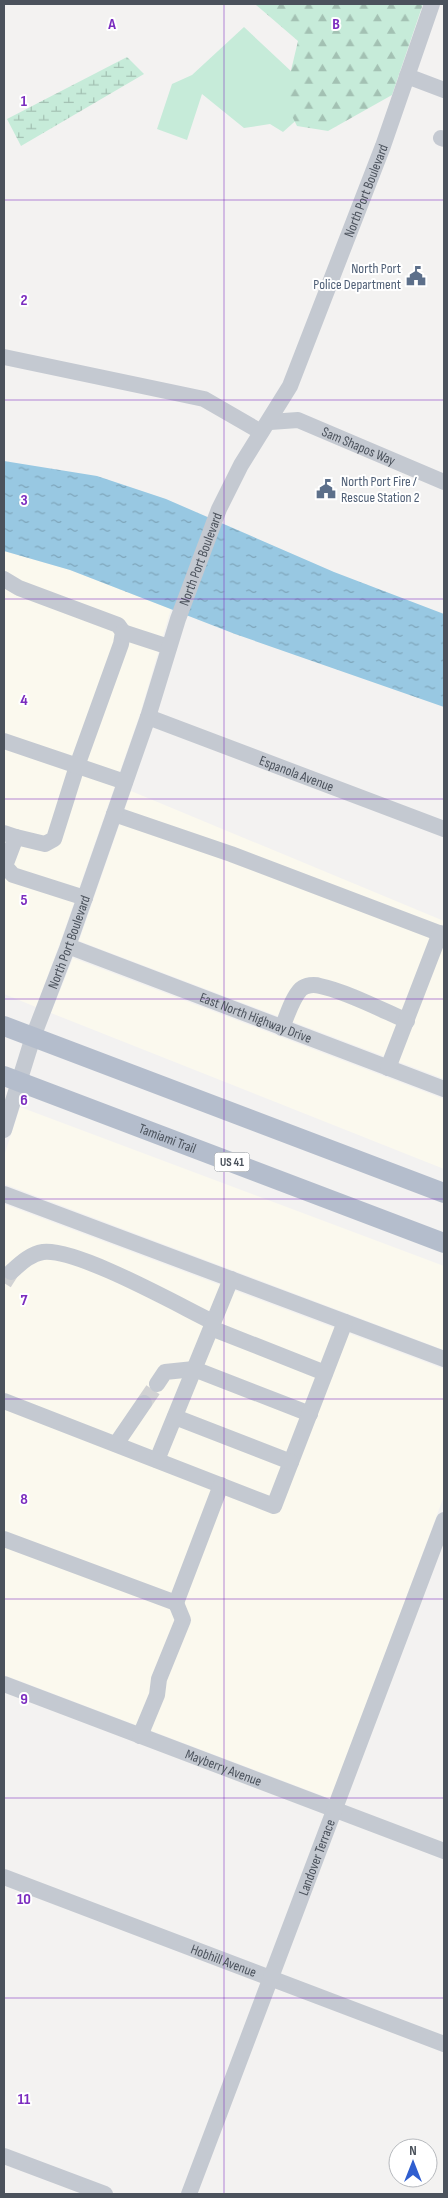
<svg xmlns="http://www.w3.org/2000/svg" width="448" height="2198" viewBox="0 0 448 2198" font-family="'Sofia Sans Condensed',sans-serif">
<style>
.commercial{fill:#fbf9ee}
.grass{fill:#c6ebd9}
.forest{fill:url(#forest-firs)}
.wetland{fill:url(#wetland-marsh)}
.water{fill:url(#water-ripples)}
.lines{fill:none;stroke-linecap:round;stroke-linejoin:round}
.minor-tunnel{stroke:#d1d2d3;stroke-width:16;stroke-dasharray:16 8;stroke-linecap:butt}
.minor{stroke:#c4c9d1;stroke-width:16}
.major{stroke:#b4bdcc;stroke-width:20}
.grid{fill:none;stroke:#7b2cbf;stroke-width:1;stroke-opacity:0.55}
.labels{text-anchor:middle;stroke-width:4;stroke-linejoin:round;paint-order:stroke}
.shield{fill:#fff;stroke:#81868d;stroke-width:1}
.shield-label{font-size:12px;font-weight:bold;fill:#4b525c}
.street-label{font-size:14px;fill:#4b525c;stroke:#fff}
.service-label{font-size:14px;fill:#4e5e75;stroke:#fff;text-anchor:end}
.grid-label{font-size:16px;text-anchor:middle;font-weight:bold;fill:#7b2cbf;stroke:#fff;stroke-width:4;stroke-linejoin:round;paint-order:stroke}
</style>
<defs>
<pattern id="forest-firs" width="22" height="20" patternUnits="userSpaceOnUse" patternTransform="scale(1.25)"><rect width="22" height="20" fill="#c6ebd9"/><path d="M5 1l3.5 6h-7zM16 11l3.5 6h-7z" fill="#a3c1b3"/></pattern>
<pattern id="wetland-marsh" width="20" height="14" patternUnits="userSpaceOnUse" patternTransform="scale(1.25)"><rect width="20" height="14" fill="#c6ebd9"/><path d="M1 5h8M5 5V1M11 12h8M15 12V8" fill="none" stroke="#a3c1b3"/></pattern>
<pattern id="water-ripples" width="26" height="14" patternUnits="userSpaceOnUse" patternTransform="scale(1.25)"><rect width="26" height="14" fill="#98c8e2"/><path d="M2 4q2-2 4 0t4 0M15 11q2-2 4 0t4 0" fill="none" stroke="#7ea5ba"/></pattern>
</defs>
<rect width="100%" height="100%" fill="#f3f2f1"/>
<!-- commercial -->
<g class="commercial">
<polygon points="4,551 70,570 171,609 140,714 60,943 36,1007 4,994"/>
<polygon points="131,791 444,921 444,1079 79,941"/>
<polygon points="73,958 444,1099 444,1169 51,1013"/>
<polygon points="20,1107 444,1266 444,1350 4,1184 4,1156"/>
<polygon points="4,1204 444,1369 444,1496 331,1799 4,1675"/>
</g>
<!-- grass -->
<polygon class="grass" points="244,27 308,87 301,116 283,132 270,124 244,128 202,94 187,140 157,129 172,84 192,75"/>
<!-- forest -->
<polygon class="forest" points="255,4 423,4 392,95 328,131 297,126 284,100 298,41"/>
<!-- wetland -->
<polygon class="wetland" points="127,57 144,74 21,146 7,119"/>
<!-- water -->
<polygon class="water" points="4,461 97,476 166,499 334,572 444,614 444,707 235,634 70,570 4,551"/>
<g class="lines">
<!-- minor-tunnel -->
<g class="minor-tunnel">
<polyline points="4,1283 11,1272"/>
<polyline points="144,1403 157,1384"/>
</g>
<!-- minor -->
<g class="minor">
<polyline points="407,76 444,90"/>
<polyline points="441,138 444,139"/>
<polyline points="4,357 204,399 261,432"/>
<path id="s1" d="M270 422 298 420 444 482"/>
<polyline points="4,579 19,588 118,625 123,632 121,644 77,766 54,839 45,844 16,837"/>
<polyline points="123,632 169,647"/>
<path id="s2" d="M148 717 444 829"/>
<polyline points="4,741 125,782"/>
<polyline points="114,814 231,854 444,935"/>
<polyline points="4,833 16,837 5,866 13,875 85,898"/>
<path id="s3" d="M68 946 444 1089"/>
<path d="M282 1028C287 1016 292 998 301 989 306 985 314 984 320 986 345 991 382 1010 407 1021"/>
<polyline points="388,1068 440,933"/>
<path id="s4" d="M4 1130 33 1037 68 946 148 717 178 619 219 509 241 465 290 386 383 146 432 4"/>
<polyline points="4,1194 444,1359"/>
<path d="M11 1272C20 1264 30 1254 43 1252 77 1248 178 1305 213 1322"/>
<polyline points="211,1328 325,1373"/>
<polyline points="157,1384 165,1372 194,1369 310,1414"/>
<polyline points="4,1401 274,1506 345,1322"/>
<polyline points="175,1417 291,1462"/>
<polyline points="116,1444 144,1403"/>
<polyline points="157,1460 231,1279"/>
<polyline points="4,1539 176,1603 221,1485"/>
<path id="s5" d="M4 1684 444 1851"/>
<polyline points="140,1736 157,1695 159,1679 183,1620 176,1603"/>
<path id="s6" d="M4 1877 444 2044"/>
<polyline points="4,2156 105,2194"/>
<path id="s7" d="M189 2194 444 1520"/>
</g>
<!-- major -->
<g class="major">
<polyline points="4,1026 444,1193"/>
<path id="s8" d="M4 1076 444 1243"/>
</g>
</g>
<!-- grid -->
<path class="grid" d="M224 4V2194M4 200H444M4 400H444M4 599H444M4 799H444M4 999H444M4 1199H444M4 1399H444M4 1599H444M4 1798H444M4 1998H444"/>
<!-- icons -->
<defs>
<symbol id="civic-bare" viewBox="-9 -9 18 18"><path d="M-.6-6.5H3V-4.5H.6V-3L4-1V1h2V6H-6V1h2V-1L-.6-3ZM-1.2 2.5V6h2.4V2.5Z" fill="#5c6f8a" stroke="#fff" stroke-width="2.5" paint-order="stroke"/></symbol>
</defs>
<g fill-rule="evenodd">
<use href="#civic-bare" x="402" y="262" width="28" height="28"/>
<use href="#civic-bare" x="312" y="475" width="28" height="28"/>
</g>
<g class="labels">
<!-- shield labels -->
<rect class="shield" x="214.5" y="1152.5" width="35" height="19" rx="4"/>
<g class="shield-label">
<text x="232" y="1166">US 41</text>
</g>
<!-- street labels -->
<g class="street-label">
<text dy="5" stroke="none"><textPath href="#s4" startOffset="1009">North Port Boulevard</textPath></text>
<text dy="5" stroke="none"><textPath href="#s1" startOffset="94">Sam Shapos Way</textPath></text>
<text dy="5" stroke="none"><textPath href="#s4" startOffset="604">North Port Boulevard</textPath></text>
<text dy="5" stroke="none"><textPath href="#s2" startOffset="159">Espanola Avenue</textPath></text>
<text dy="5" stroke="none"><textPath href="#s4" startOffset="199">North Port Boulevard</textPath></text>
<text dy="5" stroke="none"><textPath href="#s3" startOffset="201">East North Highway Drive</textPath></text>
<text dy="5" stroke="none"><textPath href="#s8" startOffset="175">Tamiami Trail</textPath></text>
<text dy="5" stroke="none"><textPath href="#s5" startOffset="235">Mayberry Avenue</textPath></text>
<text dy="5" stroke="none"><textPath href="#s7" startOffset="360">Landover Terrace</textPath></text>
<text dy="5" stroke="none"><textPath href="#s6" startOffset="235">Hobhill Avenue</textPath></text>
</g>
<!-- service labels -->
<g class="service-label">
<text x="401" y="273">North Port<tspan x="401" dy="16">Police Department</tspan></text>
<text x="341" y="486" text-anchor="start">North Port Fire /<tspan x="341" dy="16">Rescue Station 2</tspan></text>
</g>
</g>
<g class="grid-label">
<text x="112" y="29">A</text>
<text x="336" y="29">B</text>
<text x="24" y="106">1</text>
<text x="24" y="305">2</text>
<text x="24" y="505">3</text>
<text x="24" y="705">4</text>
<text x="24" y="905">5</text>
<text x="24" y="1105">6</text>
<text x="24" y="1305">7</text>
<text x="24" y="1504">8</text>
<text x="24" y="1704">9</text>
<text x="24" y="1904">10</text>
<text x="24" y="2104">11</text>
</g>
<!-- border -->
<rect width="448" height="2198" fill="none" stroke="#4b525c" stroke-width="10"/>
<!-- north arrow -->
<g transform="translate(413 2163)"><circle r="24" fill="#ffffff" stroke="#b7babe"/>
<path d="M0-4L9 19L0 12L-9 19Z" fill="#2f5ecf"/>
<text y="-8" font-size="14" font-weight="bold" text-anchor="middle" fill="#4b525c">N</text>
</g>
</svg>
